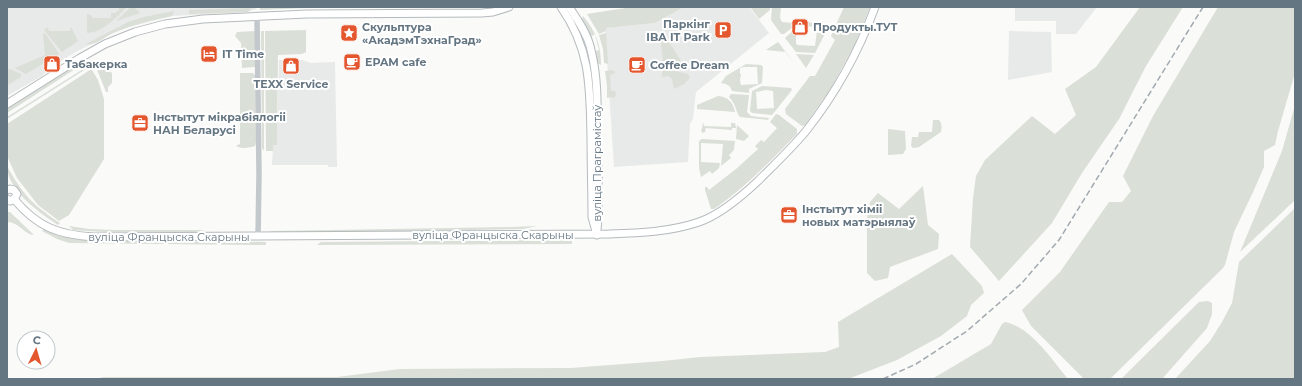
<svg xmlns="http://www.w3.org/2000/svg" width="1302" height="386" viewBox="0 0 1302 386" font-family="Montserrat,sans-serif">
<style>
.built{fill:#e8e9e9}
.green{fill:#dadfd7;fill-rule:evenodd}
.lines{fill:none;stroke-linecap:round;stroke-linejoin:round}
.major-casing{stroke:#b5babe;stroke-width:9}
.minor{stroke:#c3c8cc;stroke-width:5.5}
.major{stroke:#fff;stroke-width:7}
.rail{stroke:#a2aab0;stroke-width:1.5;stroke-dasharray:6 3;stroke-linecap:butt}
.labels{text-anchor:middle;stroke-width:4;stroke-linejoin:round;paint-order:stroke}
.poi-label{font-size:11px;font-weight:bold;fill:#657683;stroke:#fff;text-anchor:start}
.street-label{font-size:11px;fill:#657683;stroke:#fff}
</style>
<rect width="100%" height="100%" fill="#fafaf8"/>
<!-- built -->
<g class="built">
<polygon points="7,7 256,7 256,9 248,12 172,16 129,27 111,34 74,53 50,68 42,76 7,96"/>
<polygon points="684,7 749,7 769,33 696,92 693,119 690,124 688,162 614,167 605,28 655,23"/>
<polygon points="1015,7 1097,7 1076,34 1056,34 1056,21 1015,21"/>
<polygon points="1009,31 1051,32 1052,72 1008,80"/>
<polygon points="279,60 302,60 311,63 335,62 337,167 328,167 328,165 272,165 273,145 277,145 277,138"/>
</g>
<!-- green -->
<g class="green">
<path d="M119 7H127C115 18 104 32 87 33V14L91 15 92 18H111V13H116V11H119Z"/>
<polygon points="131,7 134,7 140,13 116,21"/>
<polygon points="264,7 308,7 307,8 260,10 260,8"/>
<polygon points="632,7 684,7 655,23 606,28 606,31 599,34 587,14"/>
<polygon points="750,7 770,7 770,10 759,19"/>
<polygon points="772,7 781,7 780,18 782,22 794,23 793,27 784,34 781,34 771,20"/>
<polygon points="844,7 870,7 855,44 830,90 805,125 802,126 786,114 785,109 810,76 815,76 835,40 831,36"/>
<polygon points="1140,7 1183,7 1146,66 1119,119 1082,173 1052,223 999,281 970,247 973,198 976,176 985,160 1032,116 1055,134 1076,115 1065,89 1096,67"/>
<polygon points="1218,7 1295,7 1295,73 1278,131 1275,145 1264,151 1264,167 1254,190 1234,232 1225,265 1223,268 1110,379 1084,379 1031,326 1022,310 1060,272 1109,202 1122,202 1131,191 1123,176 1153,116"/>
<polygon points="251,8 248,12 189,14 189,10"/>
<path d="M174 11 172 16C151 20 131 25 111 34 105 37 93 47 86 44L128 22 144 17Z"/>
<path d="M583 16C596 32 601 44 601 65L597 63 596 51 599 50 595 34 590 37 582 19Z"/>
<polygon points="805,22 828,24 829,26 815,53 796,52 785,38 796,28 796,43 797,45 815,46 817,31 815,27 805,26"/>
<polygon points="47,27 48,28 49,31 70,31 71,27 78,41 62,52 44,30"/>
<polygon points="306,30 306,52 302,54 278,55 277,145 273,145 273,151 266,151 265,31"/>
<polygon points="256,31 255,67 242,68 241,43 235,36 237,32"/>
<polygon points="261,31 264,31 264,151 262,148"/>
<polygon points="662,31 686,69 663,64 660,33"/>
<polygon points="45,33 59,54 26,74 15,68 45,55 43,34"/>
<polygon points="606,33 608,64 604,63 603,49 599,35"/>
<polygon points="778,42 779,43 795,65 786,52 766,50"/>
<polygon points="796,54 814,55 806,68"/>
<polygon points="81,61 83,64 7,113 7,108"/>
<path d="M746 64 761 65 763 67 762 83 749 89V93L732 91C730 85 727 84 721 83L726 76ZM744 67H757L758 84 741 85 740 81 741 74H740V68Z"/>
<polygon points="88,66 89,67 7,119 7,117"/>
<polygon points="96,67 108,70 112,73 112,83 108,87 108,92 106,92"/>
<polygon points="662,68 688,74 690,78 684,84 674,89 672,79 668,76 662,77"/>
<polygon points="7,69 10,69 21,74 21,77 8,85 7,83"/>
<polygon points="90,70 92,70 98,80 104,99 104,159 69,215 59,221 38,205 17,178 7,156 7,124"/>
<polygon points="611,70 614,71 615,73 610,75 611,91 615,91 616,95 614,98 611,97 607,98 607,86 605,71"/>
<path d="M240 73H253L255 75 256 142 255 146C249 148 241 149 236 146L240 144Z"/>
<path d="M762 86 791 88 792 90 772 115 752 113 750 111 752 91ZM766 90 773 91 774 108 757 109 756 92Z"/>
<path d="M731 94 749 95 747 112 751 116 769 118 768 120 740 117C735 111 737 105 729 97Z"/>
<path d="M718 96C728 97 733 102 735 112L697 109V105Z"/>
<polygon points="1295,105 1295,200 1240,252 1282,151"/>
<path d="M776 114 779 115 797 129V134C770 161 745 188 714 209H711L705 190V187H707L709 190 736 169 758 149 755 146 761 140 764 142 777 128 770 122Z"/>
<path d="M933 120H939C942 124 942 127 941 132L919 147 913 148 911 146 912 137H918L919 132H932Z"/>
<polygon points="703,122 704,126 731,127 731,123 735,123 736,128 732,128 732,130 706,128 705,132 702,133 701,129 702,129"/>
<polygon points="737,125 749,136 744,141 736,139"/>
<polygon points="888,129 905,131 906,149 903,154 888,155"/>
<polygon points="702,139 735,141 734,150 729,155 731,158 721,166 723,144 701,143 701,162 720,163 719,168 712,174 710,171 701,177 699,168 699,141"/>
<path d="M7 166C23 195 33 205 60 223L58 225C41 214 7 190 7 166Z"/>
<polygon points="923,186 928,225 939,234 938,249 890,267 888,278 875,281 867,273 867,218 870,202 878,193 899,209"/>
<polygon points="1295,208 1295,379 1175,379 1210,341 1222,322 1232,303 1239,262"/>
<path d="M7 212H10L34 235C25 235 19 222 7 222Z"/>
<polygon points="69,226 89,229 116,230 205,230 195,232 103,232 73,230"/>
<polygon points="537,226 523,229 271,234 271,231 512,227"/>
<polygon points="44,229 46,229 68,238 80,240 266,242 266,245 69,243 57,239 42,231"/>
<polygon points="572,240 572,244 317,245 321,242"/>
<polygon points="952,254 982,286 984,293 971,305 967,316 941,336 897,360 848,379 102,379 101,377 337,377 400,369 571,368 663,361 700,357 825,352 839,347 838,322"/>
<polygon points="1208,301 1212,303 1212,314 1207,328 1162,379 1121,379 1199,302"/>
<path d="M1005 322C1031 327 1052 360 1068 379H932L991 344 1002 324Z"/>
<polygon points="7,378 80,378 81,379 7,379"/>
</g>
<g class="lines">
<defs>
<g id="major">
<path d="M561 7C591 50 590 88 591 138 591 164 592 191 592 217L597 235"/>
<path d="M569 7C578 20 588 35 591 50 599 81 597 114 597 145 598 173 600 202 597 230"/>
<polyline points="7,104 80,58 105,44 135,32 165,24 203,19 307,14 482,13 493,12 509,7"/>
<polyline points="7,190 10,189 14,190 17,194 14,199 10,201 7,199"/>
<path d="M14 199C37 227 59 235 94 237L609 234C639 233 670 232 699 222 720 215 742 196 758 181 774 165 792 148 806 131 836 93 859 51 875 7"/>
</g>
</defs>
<!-- major casing -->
<use href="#major" class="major-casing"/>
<!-- minor -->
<polyline class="minor" points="257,17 259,174 258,237"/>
<!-- major -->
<use href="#major" class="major"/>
<!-- rail -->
<polyline class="rail" points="883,379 916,364 967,331 1021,284 1059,240 1203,7"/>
</g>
<!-- icons -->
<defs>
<symbol id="shop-square" viewBox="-11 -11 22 22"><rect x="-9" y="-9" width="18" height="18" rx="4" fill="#e4572e" stroke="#fff"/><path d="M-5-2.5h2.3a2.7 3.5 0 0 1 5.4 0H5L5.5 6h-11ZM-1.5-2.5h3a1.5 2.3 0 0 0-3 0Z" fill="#fff"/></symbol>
<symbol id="parking-square" viewBox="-11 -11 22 22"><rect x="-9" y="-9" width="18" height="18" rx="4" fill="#e4572e" stroke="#fff"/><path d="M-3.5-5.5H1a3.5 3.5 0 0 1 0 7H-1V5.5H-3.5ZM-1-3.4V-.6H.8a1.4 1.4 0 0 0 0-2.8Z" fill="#fff"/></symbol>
<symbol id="sight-square" viewBox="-11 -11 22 22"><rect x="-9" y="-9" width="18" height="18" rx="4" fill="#e4572e" stroke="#fff"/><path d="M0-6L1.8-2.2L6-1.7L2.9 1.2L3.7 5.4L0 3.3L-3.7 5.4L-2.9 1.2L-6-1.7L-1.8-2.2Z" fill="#fff"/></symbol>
<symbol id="hotel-square" viewBox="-11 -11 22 22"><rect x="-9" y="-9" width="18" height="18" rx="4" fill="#e4572e" stroke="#fff"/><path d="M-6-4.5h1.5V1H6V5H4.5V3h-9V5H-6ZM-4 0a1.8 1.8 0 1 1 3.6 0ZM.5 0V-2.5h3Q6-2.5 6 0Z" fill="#fff"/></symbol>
<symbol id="cafe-square" viewBox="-11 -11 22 22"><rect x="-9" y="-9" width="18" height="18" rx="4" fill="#e4572e" stroke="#fff"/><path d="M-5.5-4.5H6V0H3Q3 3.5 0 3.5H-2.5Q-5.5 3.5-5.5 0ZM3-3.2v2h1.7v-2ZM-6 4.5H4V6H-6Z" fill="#fff"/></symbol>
<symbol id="office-square" viewBox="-11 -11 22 22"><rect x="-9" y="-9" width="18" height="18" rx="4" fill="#e4572e" stroke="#fff"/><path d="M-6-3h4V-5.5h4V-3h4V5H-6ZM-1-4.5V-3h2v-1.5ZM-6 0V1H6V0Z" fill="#fff"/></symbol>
</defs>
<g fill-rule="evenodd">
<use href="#shop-square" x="790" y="17" width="20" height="20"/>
<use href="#parking-square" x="713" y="20" width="20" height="20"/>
<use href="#sight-square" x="339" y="23" width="20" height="20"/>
<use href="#hotel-square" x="199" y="44" width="20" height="20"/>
<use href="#cafe-square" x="342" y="52" width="20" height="20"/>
<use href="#shop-square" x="42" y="54" width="20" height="20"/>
<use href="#cafe-square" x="627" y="55" width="20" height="20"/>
<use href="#shop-square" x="281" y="56" width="20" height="20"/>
<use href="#office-square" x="130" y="113" width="20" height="20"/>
<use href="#office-square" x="779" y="205" width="20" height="20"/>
</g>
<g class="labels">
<!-- poi labels -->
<g class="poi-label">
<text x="710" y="28" text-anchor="end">Паркінг<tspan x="710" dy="13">IBA IT Park</tspan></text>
<text x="362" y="31">Скульптура<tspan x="362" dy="13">«АкадэмТэхнаГрад»</tspan></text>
<text x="813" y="31">Продукты.ТУТ</text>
<text x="222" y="58">IT Time</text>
<text x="365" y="66">EPAM cafe</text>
<text x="65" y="68">Табакерка</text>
<text x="650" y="69">Coffee Dream</text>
<text x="291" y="88" text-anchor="middle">TEXX Service</text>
<text x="153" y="121">Інстытут мікрабіялогіі<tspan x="153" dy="13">НАН Беларусі</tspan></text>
<text x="802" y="213">Інстытут хіміі<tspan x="802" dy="13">новых матэрыялаў</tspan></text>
</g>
<!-- street labels -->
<g class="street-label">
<text transform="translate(597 163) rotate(-90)" y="4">вуліца Праграмістаў</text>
<text x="493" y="239">вуліца Францыска Скарыны</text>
<text x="169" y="241">вуліца Францыска Скарыны</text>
</g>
</g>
<!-- border -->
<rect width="1302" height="386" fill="none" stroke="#657683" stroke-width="16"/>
<!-- north arrow -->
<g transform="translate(36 350) rotate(5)"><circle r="19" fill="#ffffff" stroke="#c1c8cd"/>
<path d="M0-3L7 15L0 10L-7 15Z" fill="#e4572e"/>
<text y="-6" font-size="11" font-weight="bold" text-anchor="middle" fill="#657683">С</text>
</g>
</svg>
